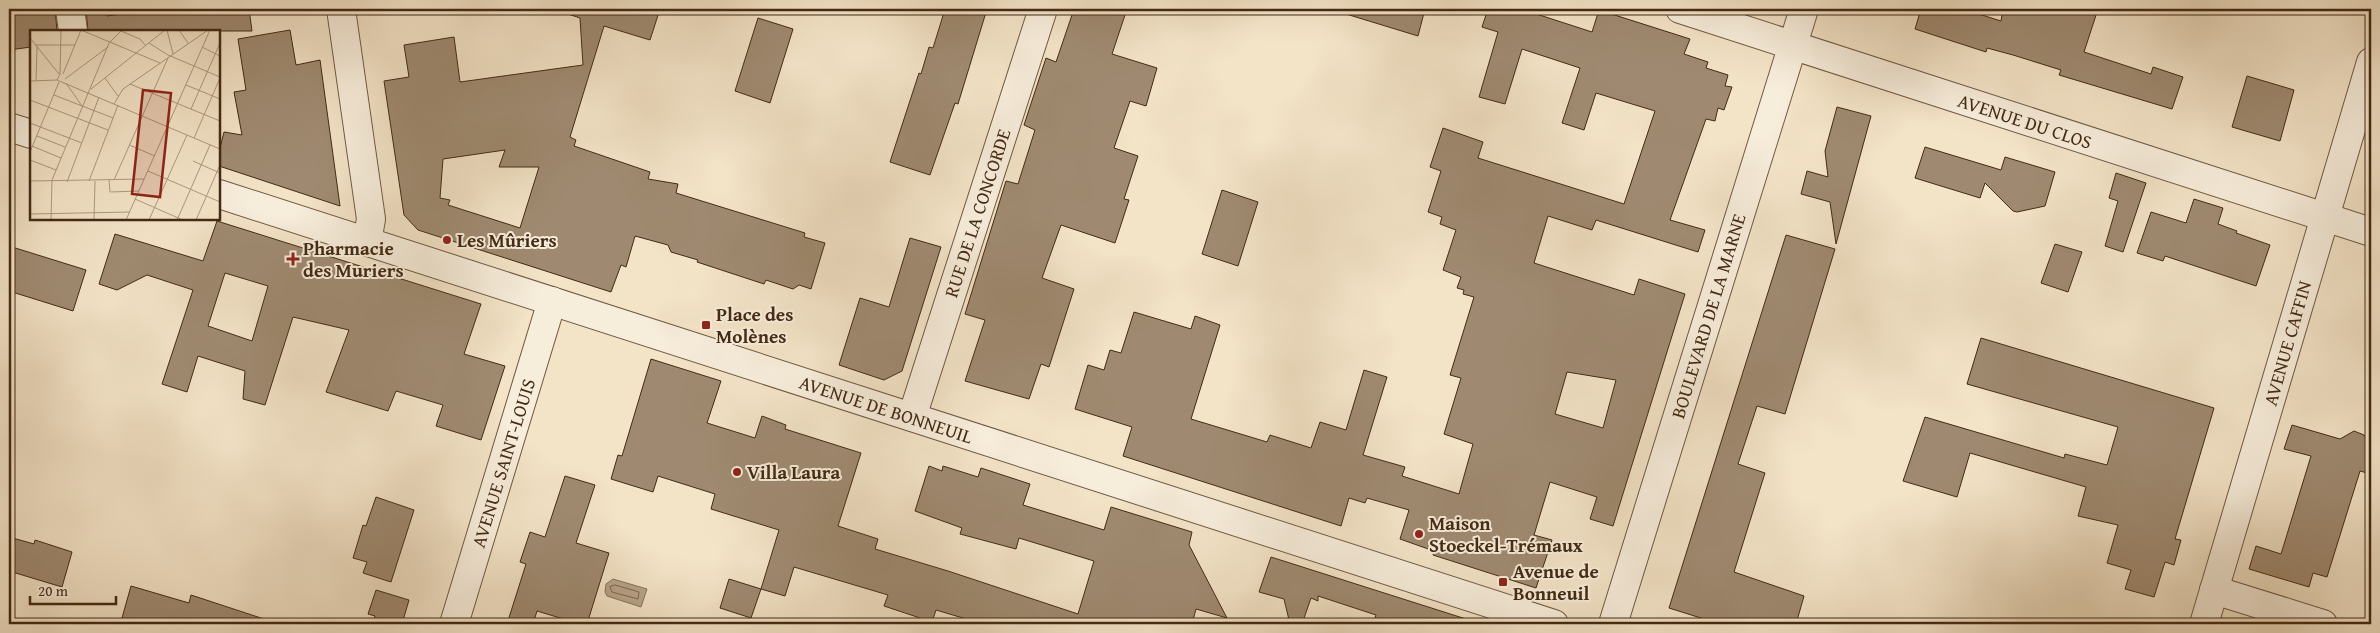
<svg xmlns="http://www.w3.org/2000/svg" width="2380" height="633" viewBox="0 0 2380 633" font-family="'Gentium Book Plus',serif">
<style>
.water{fill:#b7a48a;stroke:#89735b}
.lines{fill:none;stroke-linecap:round;stroke-linejoin:round}
.shore{stroke:#7d674f;stroke-width:1}
.building{fill:#9f8a71;stroke:#432a14;fill-rule:evenodd}
.minor-casing{stroke:#6f5841;stroke-width:30}
.minor{stroke:#f7eddb;stroke-width:28}
.poi-dot{fill:#8f2418;stroke:#f7eddb;stroke-width:2}
.labels{text-anchor:middle;stroke-width:4;stroke-linejoin:round;paint-order:stroke}
.street-label{font-size:19px;fill:#432a14;stroke:#f7eddb}
.poi-label{font-size:19px;font-weight:bold;fill:#432a14;stroke:#f7eddb;text-anchor:start}
.inset-road{fill:none;stroke:#ad997f;stroke-width:1}
.view{fill:#8f2418;fill-opacity:0.15;stroke:#8f2418;stroke-width:2.5}
.inset-edge{fill:none;stroke:#432a14;stroke-width:2.5}
</style>
<rect width="100%" height="100%" fill="#f3e3c7"/>
<filter id="stains"><feTurbulence type="fractalNoise" baseFrequency=".004" numOctaves="4"/><feColorMatrix values="0 0 0 0 .2 0 0 0 0 .09 0 0 0 0 .02 0 0 0 .5 -.17"/></filter>
<radialGradient id="worn" r=".72"><stop offset=".6" stop-color="#630" stop-opacity="0"/><stop offset="1" stop-color="#630" stop-opacity=".3"/></radialGradient>
<!-- water -->
<polygon class="water" points="613,579 647,589 641,607 607,596 605,592 606,584"/>
<g class="lines">
<!-- shore -->
<polygon class="shore" points="615,585 639,592 638,599 612,592 610,587"/>
</g>
<!-- building -->
<g class="building">
<polygon points="9,9 55,9 57,31 31,31 31,47 9,50"/>
<polygon points="86,9 106,9 107,16 157,9 249,9 252,31 88,31"/>
<path d="M568 9H660L650 40 604 26 570 137 576 140 574 146 650 172 648 179 678 184 676 193 805 233 804 237 825 243 811 289 799 285 793 289 766 280 764 284 697 262 698 260 671 252 668 245 635 236 626 267 621 265 611 292 418 230 404 215 384 81 409 77 404 45 454 37 460 82 583 65 580 18 568 14ZM505 150 499 167H539L520 228 448 205 450 200 440 198 443 159Z"/>
<polygon points="945,9 987,9 958,104 955,103 930,175 890,162 919,73 921,74 929,47 933,48"/>
<polygon points="1074,9 1127,9 1112,54 1157,68 1146,106 1130,101 1114,148 1138,156 1124,199 1129,200 1115,243 1061,225 1042,278 1074,289 1049,367 1041,364 1029,399 965,381 985,320 965,314 1006,181 1018,184 1035,130 1024,125 1046,58 1056,62"/>
<polygon points="1347,9 1425,9 1418,36 1346,14"/>
<path d="M1488 9H1521L1592 32 1599 10 1690 39 1684 54 1708 62 1706 68 1728 75 1725 86 1732 87 1724 110 1718 108 1715 121 1706 119 1670 220 1705 230 1698 252 1596 220 1592 230 1548 216 1534 263 1634 295 1639 279 1685 294 1613 526 1590 519 1597 497 1550 482 1534 535 1552 540 1536 588 1433 555 1434 551 1400 539 1409 510 1367 498 1365 503 1349 498 1341 526 1123 456 1132 427 1075 409 1088 365 1104 370 1110 350 1121 353 1134 312 1191 329 1195 316 1220 325 1191 419 1267 442 1270 435 1311 448 1320 422 1346 430 1364 370 1387 377 1363 455 1405 467 1402 476 1459 494 1473 444 1444 434 1461 378 1450 375 1474 297 1463 294 1464 290 1457 288 1461 277 1443 270 1456 230 1440 224 1442 217 1428 212 1441 171 1430 167 1443 128 1483 142 1478 158 1624 204 1655 111 1596 93 1584 130 1562 123 1580 68 1522 49 1505 104 1479 97 1498 32 1482 27ZM1567 372 1616 380 1603 428 1555 414Z"/>
<polygon points="1921,9 1963,9 2001,21 2003,9 2098,9 2084,52 2151,74 2153,67 2183,77 2172,109 2059,75 2061,70 2013,55 1987,48 1986,52 1915,29"/>
<polygon points="758,18 793,29 770,103 735,91"/>
<polygon points="290,30 296,65 320,60 340,206 219,166 219,152 224,132 242,135 234,92 246,90 238,39"/>
<polygon points="2247,76 2294,90 2280,141 2232,127"/>
<polygon points="1837,107 1871,116 1836,244 1830,202 1801,194 1807,171 1828,177 1825,151"/>
<polygon points="1925,147 2001,170 2005,157 2055,172 2045,206 2017,212 2013,211 1985,183 1980,198 1915,178"/>
<polygon points="2116,173 2146,183 2123,252 2105,246 2118,201 2109,198"/>
<polygon points="1222,190 1258,202 1238,266 1202,254"/>
<polygon points="2194,199 2223,208 2218,224 2237,231 2236,233 2270,245 2256,286 2165,256 2163,261 2137,253 2151,212 2186,223"/>
<path d="M217 221 481 304 464 354 505 366 481 440 436 426 443 405 396 391 388 411 326 392 349 330 293 317 265 405 243 399 245 371 198 356 187 392 162 384 193 290 147 275 117 290 99 284 115 234 203 261ZM225 273 268 286 252 341 208 326Z"/>
<polygon points="1786,235 1835,249 1785,414 1757,406 1738,464 1765,473 1734,572 1804,596 1796,624 1720,624 1669,608"/>
<polygon points="910,238 941,247 902,371 884,380 839,365 860,298 889,307"/>
<polygon points="2055,244 2082,252 2068,292 2041,283"/>
<polygon points="9,246 86,270 73,311 9,291"/>
<polygon points="1981,338 2214,408 2175,539 2181,540 2174,565 2165,562 2154,597 2125,589 2131,570 2107,563 2118,525 2078,516 2086,487 1970,453 1957,497 1903,481 1925,417 2064,458 2065,454 2107,465 2118,427 1967,384"/>
<polygon points="651,359 721,381 707,423 755,438 762,416 786,425 785,429 861,453 838,526 878,539 875,549 948,571 1078,614 1094,561 1019,538 1016,549 960,534 962,528 915,511 929,466 942,471 943,466 978,477 981,468 1030,484 1023,505 1104,530 1111,507 1192,532 1189,545 1227,618 1196,609 1192,624 983,624 936,610 932,622 884,606 888,595 794,567 785,596 761,589 779,530 711,509 715,494 658,476 653,492 611,479 618,455 622,456"/>
<polygon points="2292,425 2340,439 2354,431 2364,435 2371,447 2371,474 2360,471 2327,577 2313,573 2309,587 2249,569 2256,546 2281,554 2311,456 2284,449"/>
<polygon points="565,476 595,485 576,543 609,553 587,624 580,624 537,611 533,624 507,624 526,564 520,562 530,532 545,537"/>
<polygon points="376,497 414,510 391,582 363,573 367,562 353,558 363,525 366,526"/>
<polygon points="9,537 34,544 35,540 72,552 62,587 9,571"/>
<polygon points="1271,557 1466,619 1465,624 1373,624 1376,615 1318,596 1318,601 1311,598 1302,624 1290,624 1284,599 1259,592"/>
<polygon points="729,579 761,589 751,618 720,608"/>
<polygon points="131,586 189,603 191,595 267,620 266,624 143,624 122,618"/>
<polygon points="376,590 409,600 402,624 373,624 375,616 368,614"/>
</g>
<g class="lines">
<defs>
<g id="minor">
<polyline points="70,9 73,31"/>
<polyline points="341,9 371,219 367,242"/>
<polyline points="1680,9 2371,232"/>
<polyline points="9,127 31,134"/>
<polyline points="219,194 1554,624"/>
<polyline points="912,417 1043,9"/>
<polyline points="2214,590 2323,624"/>
<polyline points="454,624 552,301"/>
<polyline points="1613,624 1804,9"/>
<polyline points="2204,624 2371,62"/>
</g>
</defs>
<!-- minor casing -->
<use href="#minor" class="minor-casing"/>
<!-- minor -->
<use href="#minor" class="minor"/>
</g>
<!-- markers -->
<g class="poi-dot">
<circle cx="447" cy="240" r="5"/>
<path d="M290.5 251.5h5v5h5v5h-5v5h-5v-5h-5v-5h5z"/>
<rect x="701" y="320" width="10" height="10" rx="2.5"/>
<circle cx="737" cy="472" r="5"/>
<circle cx="1419" cy="534" r="5"/>
<rect x="1498" y="577" width="10" height="10" rx="2.5"/>
</g>
<g class="labels">
<!-- street labels -->
<g class="street-label">
<text transform="translate(2025 121) rotate(18)" y="7">AVENUE DU CLOS</text>
<text transform="translate(977 213) rotate(-72)" y="7">RUE DE LA CONCORDE</text>
<text transform="translate(1708 316) rotate(-73)" y="7">BOULEVARD DE LA MARNE</text>
<text transform="translate(2287 343) rotate(-74)" y="7">AVENUE CAFFIN</text>
<text transform="translate(886 409) rotate(18)" y="7">AVENUE DE BONNEUIL</text>
<text transform="translate(503 463) rotate(-73)" y="7">AVENUE SAINT-LOUIS</text>
</g>
<!-- poi labels -->
<g class="poi-label">
<text x="457" y="247">Les Mûriers</text>
<text x="303" y="255">Pharmacie<tspan x="303" dy="22">des Muriers</tspan></text>
<text x="716" y="321">Place des<tspan x="716" dy="22">Molènes</tspan></text>
<text x="747" y="479">Villa Laura</text>
<text x="1429" y="530">Maison<tspan x="1429" dy="22">Stoeckel-Trémaux</tspan></text>
<text x="1513" y="578">Avenue de<tspan x="1513" dy="22">Bonneuil</tspan></text>
</g>
</g>
<!-- overview -->
<g transform="translate(30 30)">
<rect width="190" height="190" fill="#f3e3c7"/>
<path class="inset-road" d="M51 0 130 33M137 0 143 24M149 0 158 13M91 1 110 9 116 16M0 8 29 44M119 13 138 25 190 47M5 15H45M172 17 190 26M33 44 51 0M75 48 88 66M35 49 78 17M27 50 190 119M27 50 30 44 31 0M0 51 27 50M6 51 7 17M36 53 52 76M100 54 190 91M156 55 190 69M61 59 135 0M24 65 83 88M0 70 78 100M84 74 93 59 178 0M161 79 190 13M0 93 52 113M7 106 35 117M164 108 190 48M99 115 125 126M2 116 31 128M0 122 29 52M0 130 26 140M163 131 190 143M118 141 190 172M79 150 80 162 109 161M84 150 138 28M0 151 114 149M59 151 88 75M37 152 69 67M105 169 153 190M0 184 100 182M21 190 22 150 79 13 92 0M64 190 65 151M96 190 180 0M119 190 157 105M147 190 180 115M166 190 190 135"/>
<path class="view" d="M113 60 141 63 130 167 102 164Z"/>
<rect width="190" height="190" class="inset-edge"/>
</g>
<!-- margin -->
<rect width="2380" height="633" fill="none" stroke="#f3e3c7" stroke-width="30"/>
<rect x="10" y="10" width="2360" height="613" fill="none" stroke="#432a14" stroke-width="2.5"/>
<rect x="15" y="15" width="2350" height="603" fill="none" stroke="#432a14"/>
<!-- scale -->
<path d="M30 596v8h86v-8" fill="none" stroke="#432a14" stroke-width="2.5"/>
<text x="38" y="596" font-size="15" fill="#432a14" stroke="#f7eddb" stroke-width="4" paint-order="stroke">20 m</text>
<rect width="100%" height="100%" filter="url(#stains)"/>
<rect width="100%" height="100%" fill="url(#worn)"/>
</svg>
